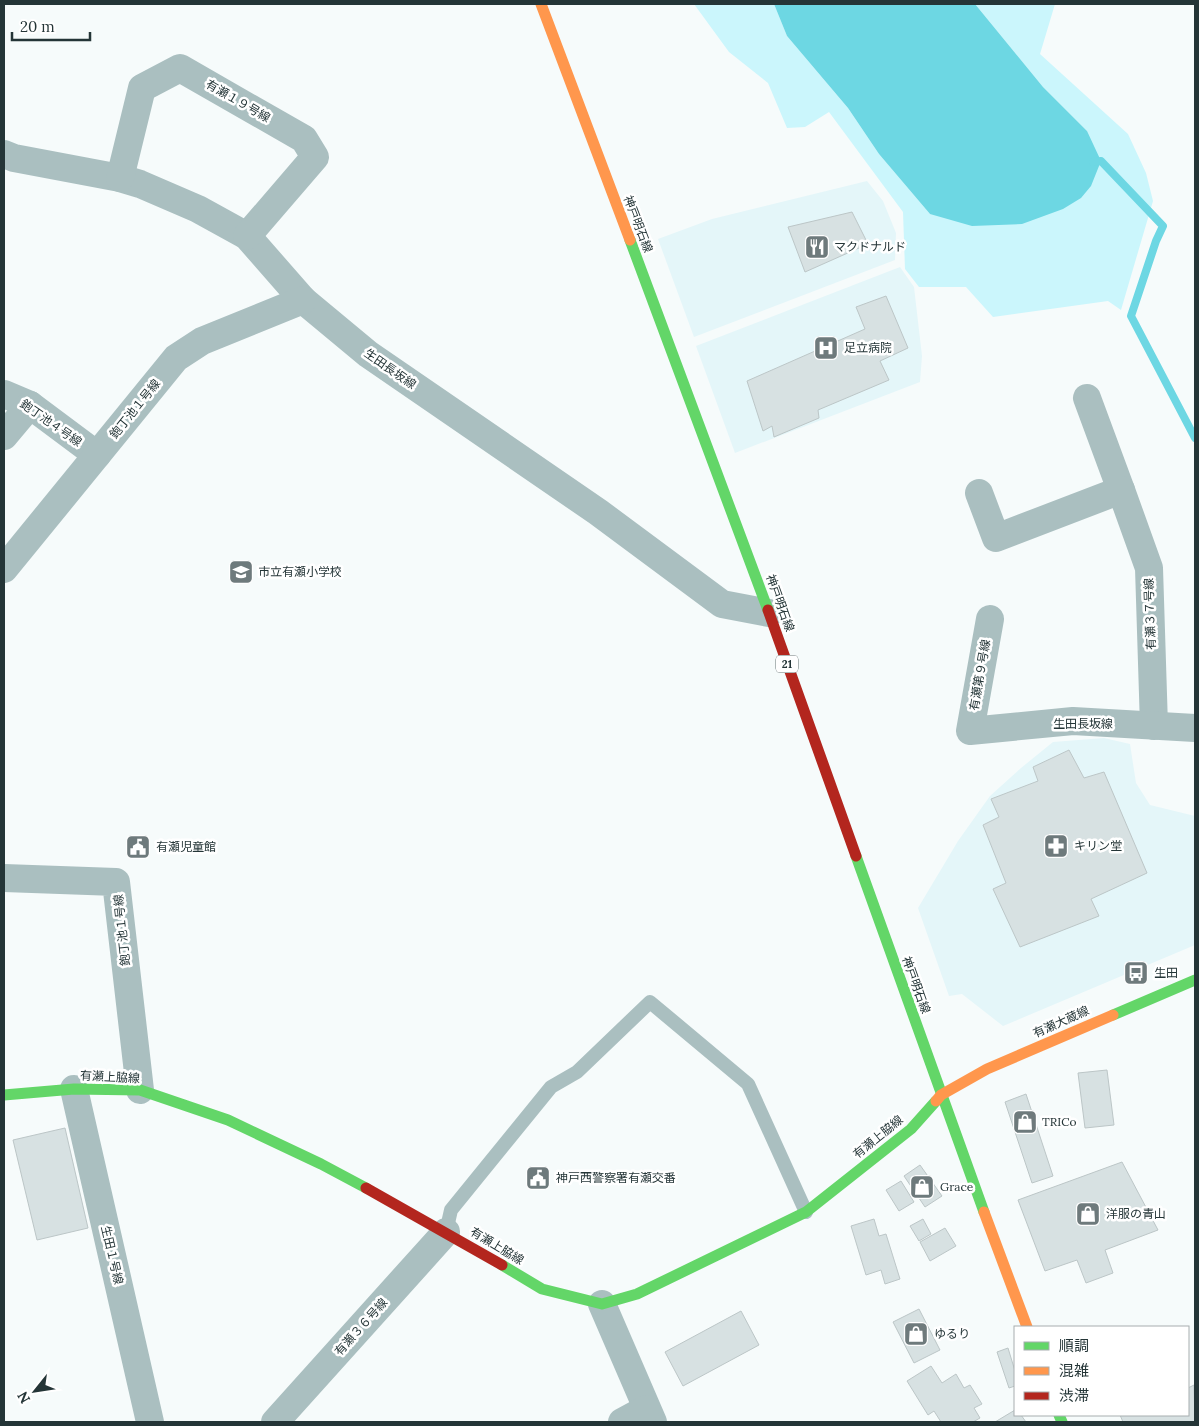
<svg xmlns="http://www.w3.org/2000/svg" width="1199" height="1426" viewBox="0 0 1199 1426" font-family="Lora,'Noto Sans JP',serif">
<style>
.built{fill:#e4f6f9}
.green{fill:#cbf6fc}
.water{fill:#6dd7e3}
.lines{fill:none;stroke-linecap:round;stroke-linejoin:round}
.stream{stroke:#6dd7e3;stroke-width:8}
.building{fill:#d7e1e2;stroke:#bcc6c7}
.lane{stroke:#aabfc0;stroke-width:14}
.street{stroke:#aabfc0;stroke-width:28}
.fast{stroke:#63d668;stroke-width:11}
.slow{stroke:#ff974d;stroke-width:11}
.jam{stroke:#b3261e;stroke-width:11}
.labels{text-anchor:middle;stroke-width:5;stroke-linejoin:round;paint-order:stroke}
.shield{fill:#fff;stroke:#667273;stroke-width:1}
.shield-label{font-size:11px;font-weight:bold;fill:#243537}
.street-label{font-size:12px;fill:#243537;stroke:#fff}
.poi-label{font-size:12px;fill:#243537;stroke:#fff;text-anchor:start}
</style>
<rect width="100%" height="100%" fill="#f6fbfb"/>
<!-- built -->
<g class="built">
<polygon points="867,181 883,201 896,233 895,260 694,337 658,239 712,219"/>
<polygon points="900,267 914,287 922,356 920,382 735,453 696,346"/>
<polygon points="1104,738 1130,744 1136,783 1150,805 1195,816 1195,945 1003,1026 962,994 949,996 918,908 958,841 990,796 1021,768 1053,742"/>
</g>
<!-- green -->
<polygon class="green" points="694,4 774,4 787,36 848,108 879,154 930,214 1087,131 1043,87 975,4 1055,4 1040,54 1128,134 1146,173 1153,201 1121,310 1108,301 993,317 966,287 919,287 905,269 903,212 829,112 805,127 787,128 768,83 729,52"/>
<!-- water -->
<polygon class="water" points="774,4 975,4 1043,87 1087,131 1101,161 1091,186 1081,198 1063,209 1022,224 972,226 930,214 879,154 848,108 787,36"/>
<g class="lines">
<!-- stream -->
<polyline class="stream" points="1093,162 1101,161 1163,226 1156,241 1131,316 1195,438"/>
</g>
<!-- building -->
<g class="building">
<polygon points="852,212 868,244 805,272 788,227"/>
<polygon points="886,296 908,348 880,361 889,380 818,410 819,418 774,437 772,426 763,431 747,381 865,329 856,307"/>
<polygon points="1069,750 1084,778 1104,772 1147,873 1091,899 1099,916 1020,947 993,889 1006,883 983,825 999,817 991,799 1038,781 1033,767"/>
<polygon points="1107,1070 1114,1125 1085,1128 1078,1073"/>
<polygon points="1026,1094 1053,1176 1032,1183 1005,1102"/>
<polygon points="65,1128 88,1228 37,1240 13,1140"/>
<polygon points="1122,1162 1158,1230 1105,1250 1113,1273 1086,1283 1077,1260 1045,1271 1018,1200"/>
<polygon points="920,1165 942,1196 925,1207 904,1176"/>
<polygon points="901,1181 914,1202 899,1211 886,1190"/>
<polygon points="874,1219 879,1236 886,1234 900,1279 885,1284 881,1270 866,1275 851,1226"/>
<polygon points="923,1219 931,1234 919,1241 910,1226"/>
<polygon points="945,1228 956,1246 930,1261 920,1242"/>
<polygon points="919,1309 940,1350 914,1363 893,1322"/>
<polygon points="741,1311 759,1345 683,1386 665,1352"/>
<polygon points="1008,1348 1015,1371 1015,1386 1009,1388 997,1352"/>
<polygon points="931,1366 942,1383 956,1374 964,1388 970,1385 982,1404 974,1408 980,1418 973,1422 941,1422 934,1411 928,1415 907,1381"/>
<polygon points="1194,1385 1195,1422 1123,1422 1120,1415 1188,1415 1188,1388"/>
<polygon points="1015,1410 1015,1415 1021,1415 1026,1422 995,1422"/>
</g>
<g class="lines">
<!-- lane -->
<polyline class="lane" points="446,1232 451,1210 551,1087 577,1072 650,1002 748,1084 806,1212"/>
<!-- street -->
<g class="street">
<polyline points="4,154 14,158 120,178 140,184 198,209 247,236 303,300 368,354 598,512 722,604 769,613"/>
<polyline points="120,178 142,88 180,68 304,139 315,157 247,236"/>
<polyline points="4,394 30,405 97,455"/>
<polyline points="1087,398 1121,490"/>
<polyline points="4,436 30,405"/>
<polyline points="979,493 996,538 1121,490 1149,568 1154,726"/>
<polyline points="4,569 176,358 202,341 303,300"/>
<polyline points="990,619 970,731 1073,721 1195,728"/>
<polyline points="4,878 116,882 140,1090"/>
<polyline points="74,1089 150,1422"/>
<polyline points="602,1304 653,1422"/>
<polyline points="275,1422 446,1232"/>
<polyline points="622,1422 646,1409"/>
</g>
<!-- fast -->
<g class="fast">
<polyline points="630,240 768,610"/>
<polyline points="856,856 984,1212"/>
<polyline points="1113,1015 1195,980"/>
<polyline points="4,1095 74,1089 140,1090 228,1120 321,1164 366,1188"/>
<polyline points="502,1265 542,1289 602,1304 637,1294 806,1212 911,1129 936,1101"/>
<polyline points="1059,1415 1062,1422"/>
</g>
<!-- slow -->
<g class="slow">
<polyline points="541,4 630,240"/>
<polyline points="936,1101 941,1095 987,1069 1113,1015"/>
<polyline points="984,1212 1027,1327"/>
</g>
<!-- jam -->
<g class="jam">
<polyline points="768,610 856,856"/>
<polyline points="366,1188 502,1265"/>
</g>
</g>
<!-- icons -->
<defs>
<symbol id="restaurant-square" viewBox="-11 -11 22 22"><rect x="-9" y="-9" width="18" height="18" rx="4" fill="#6e7a7c" stroke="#fff"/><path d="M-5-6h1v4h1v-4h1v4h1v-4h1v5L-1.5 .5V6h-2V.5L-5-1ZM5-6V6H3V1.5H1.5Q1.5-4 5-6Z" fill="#fff"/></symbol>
<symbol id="hospital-square" viewBox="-11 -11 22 22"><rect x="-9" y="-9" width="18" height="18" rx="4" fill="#6e7a7c" stroke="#fff"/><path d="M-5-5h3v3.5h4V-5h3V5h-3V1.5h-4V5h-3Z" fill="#fff"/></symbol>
<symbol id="school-square" viewBox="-11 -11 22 22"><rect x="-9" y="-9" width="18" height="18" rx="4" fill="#6e7a7c" stroke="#fff"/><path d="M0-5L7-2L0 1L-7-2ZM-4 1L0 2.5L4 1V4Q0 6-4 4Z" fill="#fff"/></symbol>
<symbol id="pharmacy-square" viewBox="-11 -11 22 22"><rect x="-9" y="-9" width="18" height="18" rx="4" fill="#6e7a7c" stroke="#fff"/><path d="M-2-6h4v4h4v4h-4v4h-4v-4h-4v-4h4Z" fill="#fff"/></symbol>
<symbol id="civic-square" viewBox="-11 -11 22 22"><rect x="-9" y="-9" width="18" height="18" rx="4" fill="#6e7a7c" stroke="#fff"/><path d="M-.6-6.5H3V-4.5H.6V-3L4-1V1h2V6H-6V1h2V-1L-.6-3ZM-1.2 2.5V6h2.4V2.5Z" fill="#fff"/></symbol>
<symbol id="bus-square" viewBox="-11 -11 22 22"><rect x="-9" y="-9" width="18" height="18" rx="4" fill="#6e7a7c" stroke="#fff"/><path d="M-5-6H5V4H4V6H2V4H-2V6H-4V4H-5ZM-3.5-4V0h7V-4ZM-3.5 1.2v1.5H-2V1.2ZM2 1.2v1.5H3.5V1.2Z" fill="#fff"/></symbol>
<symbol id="shop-square" viewBox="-11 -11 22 22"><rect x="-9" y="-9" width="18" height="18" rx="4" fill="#6e7a7c" stroke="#fff"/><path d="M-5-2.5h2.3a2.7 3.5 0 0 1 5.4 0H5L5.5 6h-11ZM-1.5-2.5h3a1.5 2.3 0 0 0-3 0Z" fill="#fff"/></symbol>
</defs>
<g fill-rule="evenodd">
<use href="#restaurant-square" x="803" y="233" width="28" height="28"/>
<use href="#hospital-square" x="812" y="334" width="28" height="28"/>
<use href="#school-square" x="227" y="558" width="28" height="28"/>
<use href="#pharmacy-square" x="1042" y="832" width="28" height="28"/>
<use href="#civic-square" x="124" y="833" width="28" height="28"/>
<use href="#bus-square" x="1122" y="959" width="28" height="28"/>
<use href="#shop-square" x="1011" y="1108" width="28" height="28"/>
<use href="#civic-square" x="524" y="1164" width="28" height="28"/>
<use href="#shop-square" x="908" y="1173" width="28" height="28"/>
<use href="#shop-square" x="1074" y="1200" width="28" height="28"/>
<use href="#shop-square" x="902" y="1320" width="28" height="28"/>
</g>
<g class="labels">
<!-- shield labels -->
<rect class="shield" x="776" y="655.5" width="22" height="17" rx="4"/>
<g class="shield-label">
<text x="787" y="668">21</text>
</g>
<!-- street labels -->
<g class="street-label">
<text transform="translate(238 101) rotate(30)" y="4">有瀬１９号線</text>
<text transform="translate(638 224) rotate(69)" y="4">神戸明石線</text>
<text transform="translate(390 369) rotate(35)" y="4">生田長坂線</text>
<text transform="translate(135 409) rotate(-51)" y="4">鉋丁池１号線</text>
<text transform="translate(51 423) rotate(35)" y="4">鉋丁池４号線</text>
<text transform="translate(780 603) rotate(70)" y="4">神戸明石線</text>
<text transform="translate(1150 614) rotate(-92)" y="4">有瀬３７号線</text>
<text transform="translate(980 675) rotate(-80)" y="4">有瀬第９号線</text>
<text x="1083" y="728">生田長坂線</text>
<text transform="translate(122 930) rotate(-96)" y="4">鉋丁池１号線</text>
<text transform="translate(916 985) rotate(70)" y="4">神戸明石線</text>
<text transform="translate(1061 1022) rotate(-24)" y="4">有瀬大蔵線</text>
<text transform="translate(110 1077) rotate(3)" y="4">有瀬上脇線</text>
<text transform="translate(878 1137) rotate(-39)" y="4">有瀬上脇線</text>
<text transform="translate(497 1246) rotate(31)" y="4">有瀬上脇線</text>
<text transform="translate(112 1255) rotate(77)" y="4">生田１号線</text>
<text transform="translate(361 1327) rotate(-48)" y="4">有瀬３６号線</text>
</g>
<!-- poi labels -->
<g class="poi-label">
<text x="834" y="251">マクドナルド</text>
<text x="844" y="352">足立病院</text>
<text x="258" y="576">市立有瀬小学校</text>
<text x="1074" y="850">キリン堂</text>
<text x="156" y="851">有瀬児童館</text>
<text x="1154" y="977">生田</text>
<text x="1042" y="1126">TRICo</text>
<text x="556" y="1182">神戸西警察署有瀬交番</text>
<text x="940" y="1191">Grace</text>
<text x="1106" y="1218">洋服の青山</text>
<text x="934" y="1338">ゆるり</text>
</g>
</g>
<!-- border -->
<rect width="1199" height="1426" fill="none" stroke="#243537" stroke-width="10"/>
<!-- legend -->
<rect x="1014" y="1326" width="175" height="90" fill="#ffffff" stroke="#a7aeaf"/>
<rect x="1024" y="1342" width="25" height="8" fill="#63d668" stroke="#a7aeaf"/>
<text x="1059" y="1351" font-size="15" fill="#243537">順調</text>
<rect x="1024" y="1367" width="25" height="8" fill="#ff974d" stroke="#a7aeaf"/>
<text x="1059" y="1376" font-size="15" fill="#243537">混雑</text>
<rect x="1024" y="1392" width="25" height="8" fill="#b3261e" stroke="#a7aeaf"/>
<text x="1059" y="1401" font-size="15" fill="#243537">渋滞</text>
<!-- north arrow -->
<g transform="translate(35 1391) rotate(240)" stroke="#ffffff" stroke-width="4" paint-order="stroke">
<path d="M0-4L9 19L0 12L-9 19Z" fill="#243537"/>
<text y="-8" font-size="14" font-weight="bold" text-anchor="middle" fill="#243537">N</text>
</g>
<!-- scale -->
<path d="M12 32v8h78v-8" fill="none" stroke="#243537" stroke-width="2.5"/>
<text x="20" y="32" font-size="15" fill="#243537" stroke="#ffffff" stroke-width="4" paint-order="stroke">20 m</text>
</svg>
